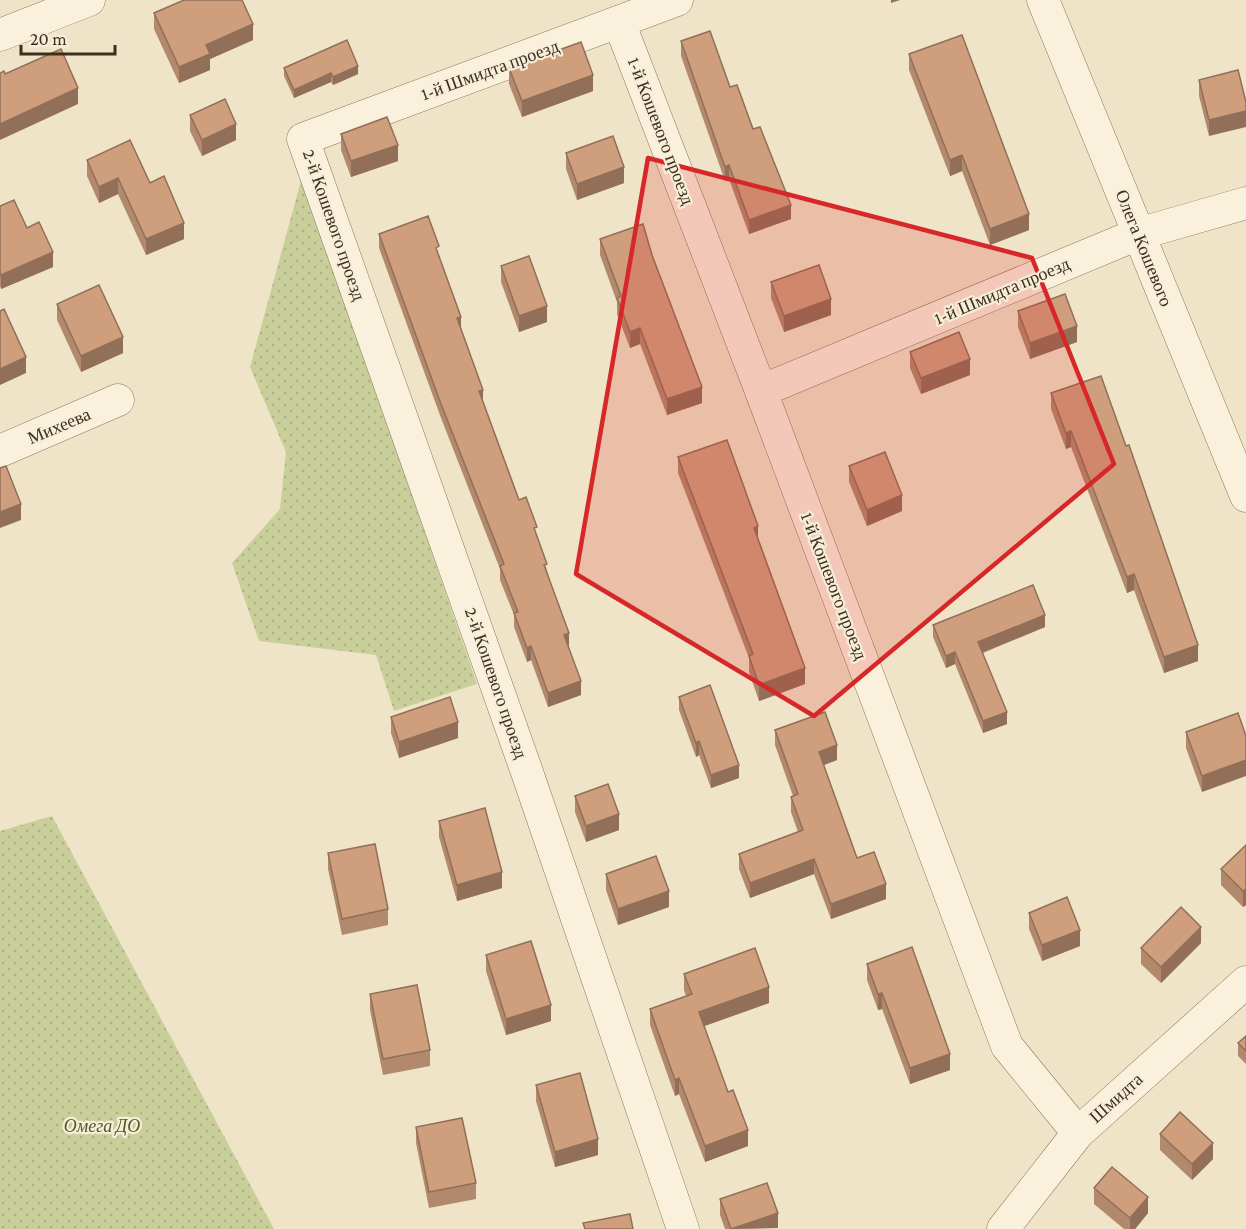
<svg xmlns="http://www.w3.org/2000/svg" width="1246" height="1229" viewBox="0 0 1246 1229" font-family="'Crimson Pro',serif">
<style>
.garden{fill:url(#garden-dots)}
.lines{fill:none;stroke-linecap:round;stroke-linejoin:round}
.street-casing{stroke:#8d765c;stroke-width:33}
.street{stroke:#faf1dc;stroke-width:32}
.wall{fill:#b2896c}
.shaded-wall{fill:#916f58}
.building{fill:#cf9f7d;stroke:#916f58;stroke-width:1.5}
.marked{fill:#d62828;fill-opacity:0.2;stroke:#d62828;stroke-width:4.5;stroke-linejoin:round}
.labels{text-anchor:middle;stroke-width:4.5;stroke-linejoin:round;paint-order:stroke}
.street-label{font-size:18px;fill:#3d2e20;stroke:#f7eed8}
.park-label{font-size:18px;font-style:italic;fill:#4d5a26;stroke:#f7eed8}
</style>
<defs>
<pattern id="garden-dots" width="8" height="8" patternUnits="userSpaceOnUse" patternTransform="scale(1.5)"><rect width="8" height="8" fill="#c9cf9b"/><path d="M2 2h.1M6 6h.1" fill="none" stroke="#aeb285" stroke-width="1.8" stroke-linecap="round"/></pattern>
</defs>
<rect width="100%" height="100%" fill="#f0e4c8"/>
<!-- garden -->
<g class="garden">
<polygon points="302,177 477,684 394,711 376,655 259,641 232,563 280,509 286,452 250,367"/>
<polygon points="52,816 274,1229 0,1229 0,831"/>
</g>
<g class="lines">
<defs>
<g id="street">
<polyline points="677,0 303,139 528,775 683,1229"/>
<polyline points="1043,0 1246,496"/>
<polyline points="619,22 761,391 1007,1046 1078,1133"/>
<polyline points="0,35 89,0"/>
<polyline points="761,391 1138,234 1246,203"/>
<polyline points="0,451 118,400"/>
<polyline points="1003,1229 1078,1133 1246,982"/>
</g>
</defs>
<!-- street casing -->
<use href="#street" class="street-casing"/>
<!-- street -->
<use href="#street" class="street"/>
</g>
<!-- wall -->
<g class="wall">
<polygon points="154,13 253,40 210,59 210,70 179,83 154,29"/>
<polygon points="681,41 730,87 753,129 791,219 749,234 729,179 725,181 681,56"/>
<polygon points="909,54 1029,230 990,245 962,171 950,176 909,70"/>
<polygon points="284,68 358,74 333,85 331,82 294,98 284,76"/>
<polygon points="509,68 593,91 522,117 509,84"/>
<polygon points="1238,70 1209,136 1199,96 1199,80"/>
<polygon points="190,115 236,140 202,156 190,131"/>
<polygon points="341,134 398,161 351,177 341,150"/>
<polygon points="566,153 624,183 577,200 566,169"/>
<polygon points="87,160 150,183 184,239 146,255 118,194 99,203 87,176"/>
<polygon points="0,206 27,228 53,267 1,289 0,286"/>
<polygon points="379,234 439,256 483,401 519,500 537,536 569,647 581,695 548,707 531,660 527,662 514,627 514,615 500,580 500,569 441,418 379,248"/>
<polygon points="600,239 652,255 702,403 667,415 640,344 630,348 617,314 617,302 600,255"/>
<polygon points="501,266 547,322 519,332 501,282"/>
<polygon points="771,282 831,315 784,332 771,298"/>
<polygon points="57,304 123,353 81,372 57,320"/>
<polygon points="1018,311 1077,342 1030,359 1018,327"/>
<polygon points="910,352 970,375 921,394 910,368"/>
<polygon points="1051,393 1198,661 1164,673 1134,590 1127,593 1071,447 1066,449 1051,409"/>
<polygon points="678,457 758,540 805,684 759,701 749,672 749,658 678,473"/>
<polygon points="849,466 902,511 867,526 849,482"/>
<polygon points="933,625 1045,627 983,653 1007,724 983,733 955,664 946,668 933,637"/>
<polygon points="679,697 739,778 711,788 699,755 696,757 679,710"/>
<polygon points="1238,713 1202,792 1186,748 1186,732"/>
<polygon points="391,717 458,738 399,758 391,733"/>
<polygon points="775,730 837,760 823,765 857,858 886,899 831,919 814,874 750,898 739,869 739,854 798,832 791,812 791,797 793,796 775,745"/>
<polygon points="575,796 619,830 586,842 575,812"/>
<polygon points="439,821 502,888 457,901 439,837"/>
<polygon points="1246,845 1246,905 1243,907 1221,885 1221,869"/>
<polygon points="328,853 388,909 388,925 342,935 328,869"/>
<polygon points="606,874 669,907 618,925 606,890"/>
<polygon points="1029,913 1080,946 1042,961 1029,929"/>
<polygon points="1201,943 1161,983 1141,964 1141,948"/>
<polygon points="486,955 551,1021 506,1035 486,971"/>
<polygon points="867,964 950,1070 910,1084 882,1009 878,1010 867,980"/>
<polygon points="684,974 769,1003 704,1026 748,1146 705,1162 679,1094 675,1096 650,1025 650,1009 686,996 684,990"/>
<polygon points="370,994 430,1050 430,1066 383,1075 370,1010"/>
<polygon points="1246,1036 1246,1064 1238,1056 1238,1043"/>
<polygon points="536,1085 598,1155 555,1167 536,1101"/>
<polygon points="416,1127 476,1183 476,1199 429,1208 416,1143"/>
<polygon points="1160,1134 1213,1159 1192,1180 1160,1150"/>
<polygon points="1094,1188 1148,1213 1135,1229 1124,1229 1094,1204"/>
<polygon points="720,1199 778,1228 725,1229 720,1215"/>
</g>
<!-- shaded-wall -->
<g class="shaded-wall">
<polygon points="891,0 900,0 891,3"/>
<polygon points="253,24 253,40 210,59 210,70 179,83 179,67 206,45"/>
<polygon points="358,66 358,74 333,85 333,77"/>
<polygon points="331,73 331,82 294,98 294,90"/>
<polygon points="593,75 593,91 522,117 522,101"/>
<polygon points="78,88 78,104 0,140 0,124"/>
<polygon points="1246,111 1246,127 1209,136 1209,120"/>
<polygon points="236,124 236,140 202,156 202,140"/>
<polygon points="398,145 398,161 351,177 351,161"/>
<polygon points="962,155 962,171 950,176 950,160"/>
<polygon points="729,165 729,179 725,181 725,167"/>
<polygon points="624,167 624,183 577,200 577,184"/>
<polygon points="118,178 118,194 99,203 99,187"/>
<polygon points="791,205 791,219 749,234 749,220"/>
<polygon points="1029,214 1029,230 990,245 990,229"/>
<polygon points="184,223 184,239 146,255 146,239"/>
<polygon points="53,252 53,267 1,289 1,275"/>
<polygon points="831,299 831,315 784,332 784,316"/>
<polygon points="547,306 547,322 519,332 519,316"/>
<polygon points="461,317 461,331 457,318"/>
<polygon points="1077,326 1077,342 1030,359 1030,343"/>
<polygon points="640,328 640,344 630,348 630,332"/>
<polygon points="123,337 123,353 81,372 81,356"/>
<polygon points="26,357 26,373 0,385 0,369"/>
<polygon points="970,359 970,375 921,394 921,378"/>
<polygon points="702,387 702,403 667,415 667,399"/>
<polygon points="483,390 483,403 479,391"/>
<polygon points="1071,431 1071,447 1066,449 1066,433"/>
<polygon points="902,495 902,511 867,526 867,510"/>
<polygon points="21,504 21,520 0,528 0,512"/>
<polygon points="758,526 758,542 754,528"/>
<polygon points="1134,574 1134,590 1127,593 1127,577"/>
<polygon points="1045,615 1045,627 978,654 978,642"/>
<polygon points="569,633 569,647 564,649 564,635"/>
<polygon points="1198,645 1198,661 1164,673 1164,657"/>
<polygon points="531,646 531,660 527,662 527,648"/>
<polygon points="955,652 955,664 946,668 946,656"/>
<polygon points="805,668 805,684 759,701 759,685"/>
<polygon points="581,681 581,695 548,707 548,693"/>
<polygon points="1007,712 1007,724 983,733 983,721"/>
<polygon points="458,722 458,738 399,758 399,742"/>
<polygon points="699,741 699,755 696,757 696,743"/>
<polygon points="837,745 837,760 819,767 819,752"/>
<polygon points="1246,760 1246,776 1202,792 1202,776"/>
<polygon points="739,765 739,778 711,788 711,775"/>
<polygon points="619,814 619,830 586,842 586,826"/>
<polygon points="814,859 814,874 750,898 750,883"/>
<polygon points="502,872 502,888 457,901 457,885"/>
<polygon points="886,884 886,899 831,919 831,904"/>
<polygon points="1246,889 1246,905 1243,907 1243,891"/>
<polygon points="669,891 669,907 618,925 618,909"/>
<polygon points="1201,927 1201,943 1161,983 1161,967"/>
<polygon points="1080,930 1080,946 1042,961 1042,945"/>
<polygon points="769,987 769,1003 699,1028 699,1012"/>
<polygon points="882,993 882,1009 878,1010 878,994"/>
<polygon points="551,1005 551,1021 506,1035 506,1019"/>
<polygon points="950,1054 950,1070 910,1084 910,1068"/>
<polygon points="679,1078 679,1094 675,1096 675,1080"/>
<polygon points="748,1130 748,1146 705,1162 705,1146"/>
<polygon points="598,1139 598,1155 555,1167 555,1152"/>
<polygon points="1213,1143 1213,1159 1192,1180 1192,1164"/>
<polygon points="1148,1197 1148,1213 1135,1229 1130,1229 1130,1218"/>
<polygon points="778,1213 778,1228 733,1229"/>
</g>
<!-- building -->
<g class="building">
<polygon points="184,0 242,0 253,24 206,45 210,54 179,67 154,13"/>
<polygon points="710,31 730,87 737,85 753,129 760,127 791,205 749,220 729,165 725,167 681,41"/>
<polygon points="962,35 1029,214 990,229 962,155 950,160 909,54"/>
<polygon points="347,40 358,66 333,77 331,73 294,90 284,68"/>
<polygon points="581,42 593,75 522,101 509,68"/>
<polygon points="61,49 78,88 0,124 0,73 4,71 5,74"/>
<polygon points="1238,70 1246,102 1246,111 1209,120 1199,80"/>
<polygon points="225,99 236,124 202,140 190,115"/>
<polygon points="387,117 398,145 351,161 341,134"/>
<polygon points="613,136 624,167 577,184 566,153"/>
<polygon points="130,140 150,183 164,176 184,223 146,239 118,178 99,187 87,160"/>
<polygon points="14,200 27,228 39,222 53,252 1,275 0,272 0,206"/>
<polygon points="428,216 439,246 436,248 461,317 457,318 483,390 479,391 519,500 526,497 537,527 534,528 547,564 544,565 569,633 564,635 581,681 548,693 531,646 527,648 514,613 518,612 500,566 504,564 441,404 379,234"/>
<polygon points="643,224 652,255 702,387 667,399 640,328 630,332 617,298 621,296 600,239"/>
<polygon points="529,256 547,306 519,316 501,266"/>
<polygon points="819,265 831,299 784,316 771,282"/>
<polygon points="99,285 123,337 81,356 57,304"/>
<polygon points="1065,294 1077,326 1030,343 1018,311"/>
<polygon points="4,309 26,357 0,369 0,311"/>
<polygon points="959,332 970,359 921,378 910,352"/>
<polygon points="1101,376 1126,446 1129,445 1198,645 1164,657 1134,574 1127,577 1071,431 1066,433 1051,393"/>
<polygon points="727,440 758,526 754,528 805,668 759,685 749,656 753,654 678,457"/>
<polygon points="885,452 902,495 867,510 849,466"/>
<polygon points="6,466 21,504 0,512 0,468"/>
<polygon points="1033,585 1045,615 978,642 1007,712 983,721 955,652 946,656 933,625"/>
<polygon points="710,685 739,765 711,775 699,741 696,743 679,697"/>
<polygon points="450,697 458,722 399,742 391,717"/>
<polygon points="825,712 837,745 819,752 857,858 874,852 886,884 831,904 814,859 750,883 739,854 803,830 791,797 798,794 775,730"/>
<polygon points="1238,713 1246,736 1246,760 1202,776 1186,732"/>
<polygon points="608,784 619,814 586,826 575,796"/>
<polygon points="485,808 502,872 457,885 439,821"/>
<polygon points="375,844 388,909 342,919 328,853"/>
<polygon points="1246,845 1246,889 1243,891 1221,869"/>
<polygon points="656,856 669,891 618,909 606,874"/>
<polygon points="1067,897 1080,930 1042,945 1029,913"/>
<polygon points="1181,907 1201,927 1161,967 1141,948"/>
<polygon points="531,941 551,1005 506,1019 486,955"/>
<polygon points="912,947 950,1054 910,1068 882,993 878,994 867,964"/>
<polygon points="755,948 769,987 699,1012 728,1092 733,1090 748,1130 705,1146 679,1078 675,1080 650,1009 692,994 684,974"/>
<polygon points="417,985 430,1050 383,1059 370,994"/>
<polygon points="1246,1036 1246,1051 1238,1043"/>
<polygon points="580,1073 598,1139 555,1152 536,1085"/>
<polygon points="1180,1112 1213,1143 1192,1164 1160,1134"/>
<polygon points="462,1118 476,1183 429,1192 416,1127"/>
<polygon points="1112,1167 1148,1197 1130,1218 1094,1188"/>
<polygon points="767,1183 778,1213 731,1229 720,1199"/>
<polygon points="630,1214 633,1229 585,1229 583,1223"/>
</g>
<!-- marked area -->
<path class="marked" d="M648 158 1032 258 1114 464 814 716 576 574Z"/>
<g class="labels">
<!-- street labels -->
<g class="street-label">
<text transform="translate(490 70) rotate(-20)" y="6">1-й Шмидта проезд</text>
<text transform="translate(661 131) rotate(69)" y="6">1-й Кошевого проезд</text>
<text transform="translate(334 225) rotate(71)" y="6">2-й Кошевого проезд</text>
<text transform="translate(1144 248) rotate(68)" y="6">Олега Кошевого</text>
<text transform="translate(1002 291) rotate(-23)" y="6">1-й Шмидта проезд</text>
<text transform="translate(59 426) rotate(-23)" y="6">Михеева</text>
<text transform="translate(834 586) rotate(69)" y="6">1-й Кошевого проезд</text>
<text transform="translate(496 683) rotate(71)" y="6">2-й Кошевого проезд</text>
<text transform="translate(1116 1098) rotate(-42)" y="6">Шмидта</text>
</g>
<!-- park labels -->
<g class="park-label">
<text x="102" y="1132">Омега ДО</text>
</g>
</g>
<!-- scale -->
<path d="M21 45v9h94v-9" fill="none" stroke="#3d2e20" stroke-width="3"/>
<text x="30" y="45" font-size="18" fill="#3d2e20" stroke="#f7eed8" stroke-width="4.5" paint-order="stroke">20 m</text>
</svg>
